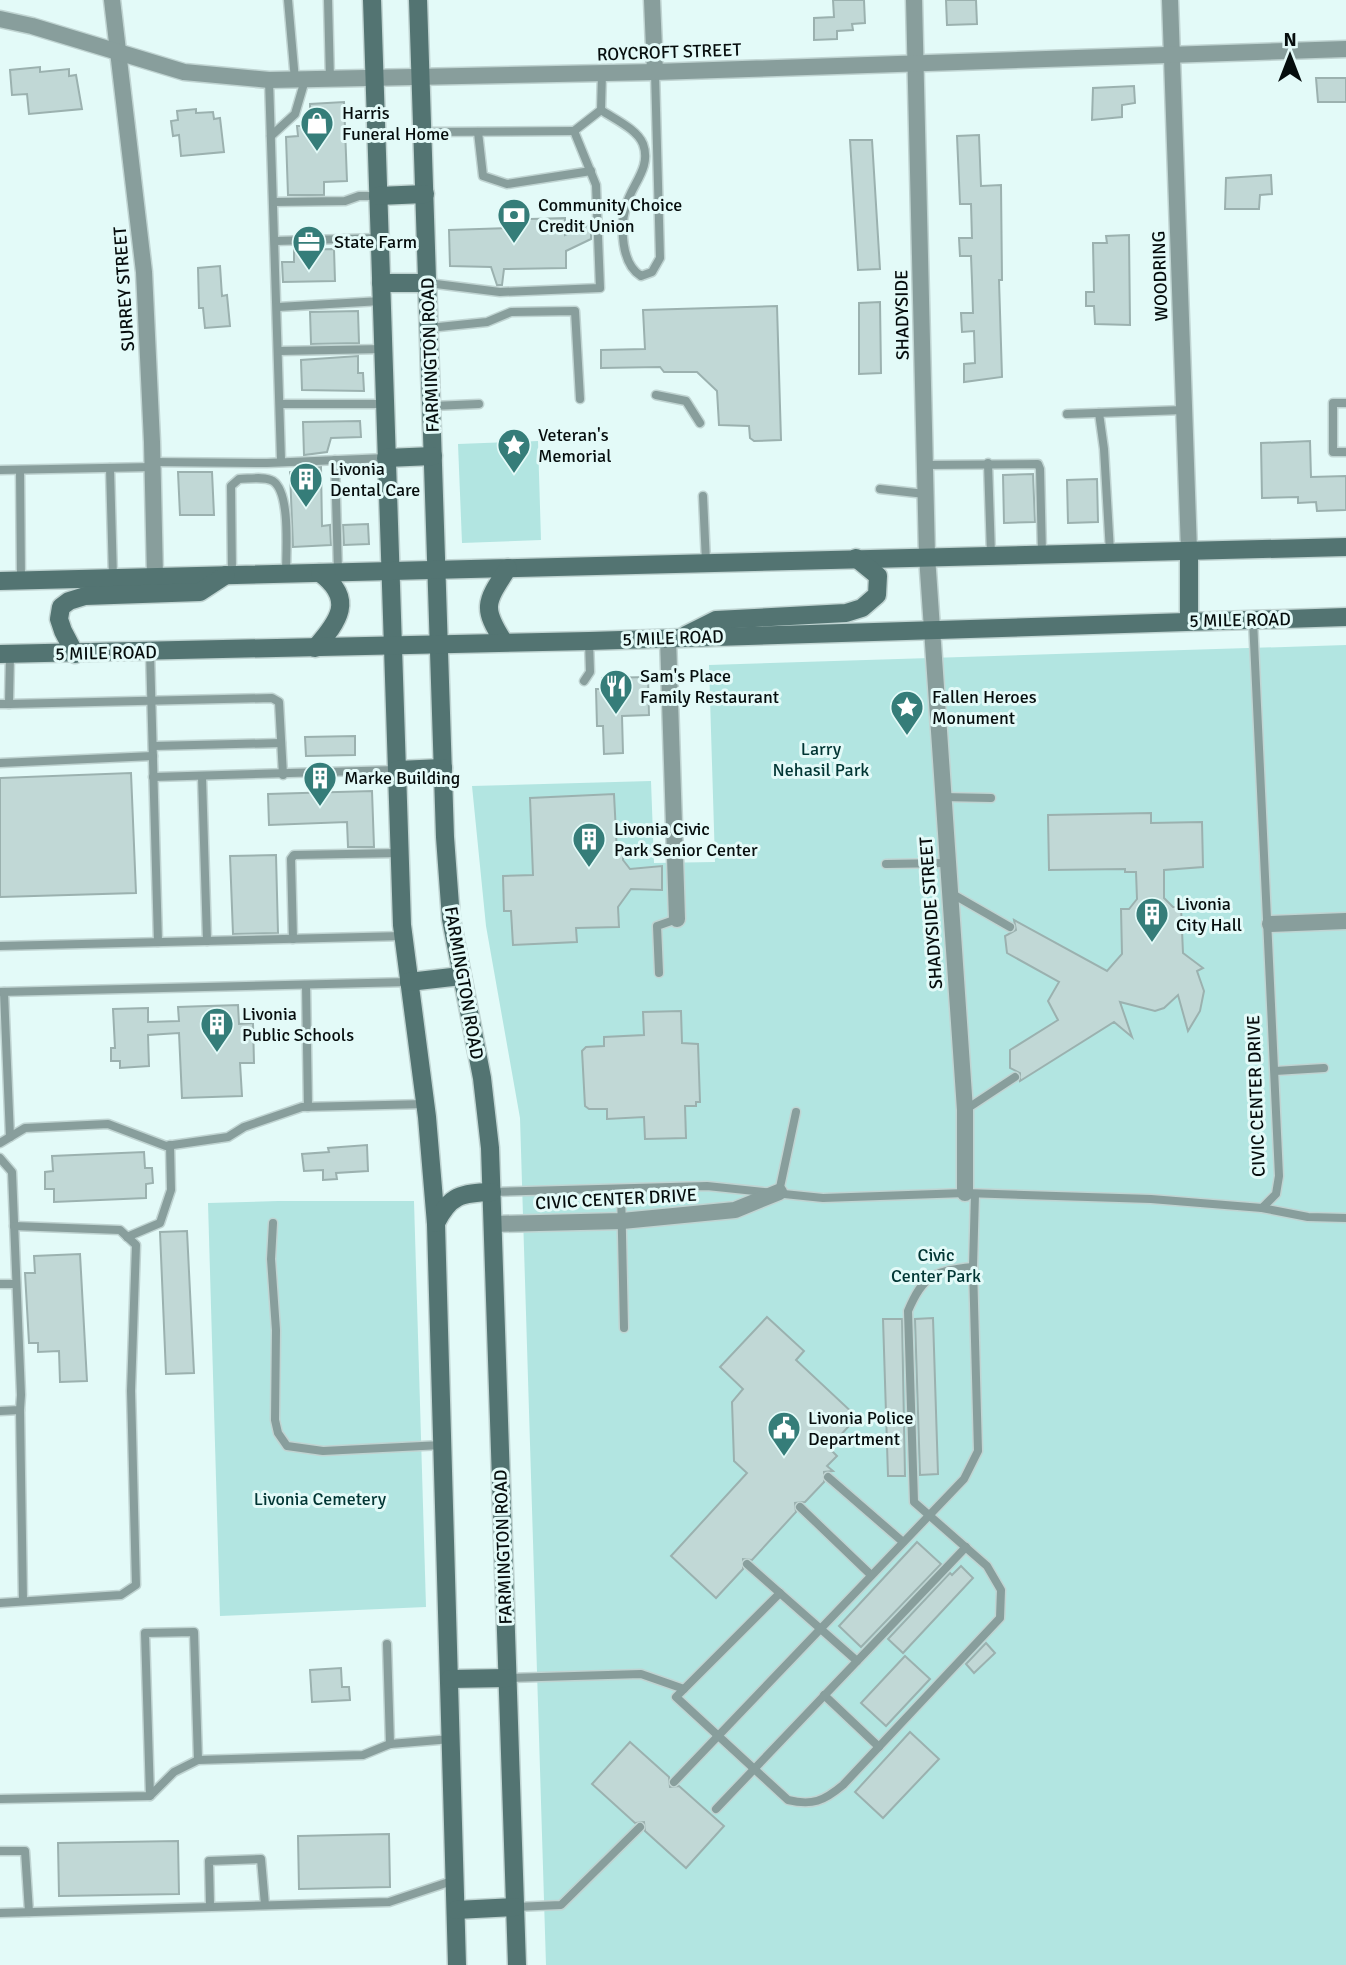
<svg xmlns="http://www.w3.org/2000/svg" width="1346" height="1965" viewBox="0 0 1346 1965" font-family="Signika,sans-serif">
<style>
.green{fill:#b2e5e1}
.building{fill:#c1d8d6;stroke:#9bb1af;stroke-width:2}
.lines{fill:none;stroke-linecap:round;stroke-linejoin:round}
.service-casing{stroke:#c0d4d2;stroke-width:11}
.minor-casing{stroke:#c0d4d2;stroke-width:19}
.secondary-casing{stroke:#c0d4d2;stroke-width:21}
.service{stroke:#889e9c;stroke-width:8}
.minor{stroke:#889e9c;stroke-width:16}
.secondary{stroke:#537472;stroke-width:18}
.labels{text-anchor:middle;stroke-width:6;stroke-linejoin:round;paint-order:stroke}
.street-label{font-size:18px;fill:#060d0d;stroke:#e3faf8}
.poi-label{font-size:18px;fill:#060d0d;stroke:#e3faf8;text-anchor:start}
.park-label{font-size:18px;fill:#003533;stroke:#e3faf8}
</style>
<rect width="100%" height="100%" fill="#e3faf8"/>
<!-- green -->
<g class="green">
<polygon points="538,441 541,540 462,543 458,444"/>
<polygon points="1346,645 1346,1965 546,1965 520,1118 486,926 472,786 651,781 654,863 715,862 709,665"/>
<polygon points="278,1201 414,1201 426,1607 220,1616 208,1203"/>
</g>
<!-- building -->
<g class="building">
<polygon points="833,0 864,0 865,23 852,24 853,30 837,31 837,39 814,40 814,18 834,17"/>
<polygon points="946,0 976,0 977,24 947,25"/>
<polygon points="40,67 40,72 69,69 69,76 76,75 82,109 29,114 27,94 12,95 10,70"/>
<polygon points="1316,78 1346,78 1346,102 1318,102"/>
<polygon points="1134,86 1135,103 1122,105 1122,117 1092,120 1093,88"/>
<polygon points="344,102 347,181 324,182 324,195 288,195 286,137 298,136 297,126 310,126 310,104"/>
<polygon points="196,109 196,113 213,112 214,119 220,118 224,152 181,156 179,135 173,136 171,121 178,120 177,111"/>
<polygon points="979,135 981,186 1001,185 1002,280 999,280 1002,377 964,382 964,364 975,363 974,331 962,332 961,313 973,313 972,281 971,256 960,256 959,238 972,238 971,204 960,204 957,136"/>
<polygon points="850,140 872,140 880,269 858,270"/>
<polygon points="1271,175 1272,194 1260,195 1259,209 1225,209 1226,178"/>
<polygon points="524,214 530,219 565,218 565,235 591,224 591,239 566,251 566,268 504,269 502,285 497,285 491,267 450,266 449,230 510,228 511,222"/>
<polygon points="1129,235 1130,325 1095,324 1094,306 1086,306 1086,292 1094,292 1093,243 1107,243 1106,236"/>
<polygon points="334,249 335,281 283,282 282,262 294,262 294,250"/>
<polygon points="220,266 222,296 227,295 230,326 205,328 203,308 199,308 198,268"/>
<polygon points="880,302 881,373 859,374 859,303"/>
<polygon points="777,306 781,440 754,441 750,438 749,426 719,425 717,391 697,372 664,372 660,367 601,368 601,350 645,349 643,310"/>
<polygon points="358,311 359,343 311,344 310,312"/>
<polygon points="358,356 358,373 363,373 364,391 302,390 301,360"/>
<polygon points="360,421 361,437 331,438 327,452 304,455 303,422"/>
<polygon points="1310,441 1311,477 1346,476 1346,510 1317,511 1316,502 1298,503 1298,497 1262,498 1261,443"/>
<polygon points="321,467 322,526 330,525 331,545 293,547 290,472"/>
<polygon points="178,472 212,472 214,515 180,515"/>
<polygon points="1033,474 1035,522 1004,523 1003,475"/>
<polygon points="1097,479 1098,522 1068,523 1067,480"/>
<polygon points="368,524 369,544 344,545 343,525"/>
<polygon points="648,677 649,715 622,716 623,753 604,754 603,726 597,726 596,689 602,689 602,678"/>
<polygon points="355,736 355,755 306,756 305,737"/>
<polygon points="131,773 136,893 0,897 0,778"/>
<polygon points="372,791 374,847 348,847 347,822 269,825 268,794"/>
<polygon points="614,794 617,853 623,853 623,860 630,869 662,866 662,890 631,889 618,907 619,927 576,928 577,942 513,945 511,911 504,911 503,876 533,875 530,798"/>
<polygon points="1151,813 1151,823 1202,822 1203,867 1164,870 1164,898 1173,907 1181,907 1183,953 1203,968 1197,971 1204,991 1200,1011 1188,1031 1178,995 1164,1008 1155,1011 1120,1002 1132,1037 1114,1022 1020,1081 1020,1073 1010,1068 1010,1050 1058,1020 1048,1001 1059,982 1007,953 1005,936 1016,930 1014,920 1107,971 1122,954 1121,909 1129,909 1137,899 1136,872 1125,872 1125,869 1049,870 1048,815"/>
<polygon points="276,855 278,933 233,934 230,856"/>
<polygon points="238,1005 239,1024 253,1023 254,1063 240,1063 242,1096 182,1098 179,1033 148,1035 149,1066 120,1068 120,1061 111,1061 111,1048 115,1048 113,1009 148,1008 148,1022 179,1021 178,1007"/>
<polygon points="681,1011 682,1043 698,1044 700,1102 696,1102 696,1106 685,1106 686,1138 645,1139 644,1117 607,1119 607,1109 589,1109 585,1106 582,1051 586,1047 604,1046 604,1037 644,1035 643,1012"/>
<polygon points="367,1145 368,1171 336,1173 337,1179 323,1180 323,1170 304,1171 302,1154 329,1152 328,1148"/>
<polygon points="144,1152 145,1168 152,1168 153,1183 146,1184 146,1198 54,1202 54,1189 45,1189 45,1172 53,1171 52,1156"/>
<polygon points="187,1231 194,1373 166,1374 160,1232"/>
<polygon points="80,1254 87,1381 60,1382 59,1351 38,1352 38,1343 29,1343 25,1273 35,1273 34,1256"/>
<polygon points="767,1317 804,1351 796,1360 857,1417 829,1448 837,1456 827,1466 833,1471 824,1472 824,1482 805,1502 795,1503 796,1512 752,1560 743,1559 743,1569 716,1598 671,1556 747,1473 734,1461 732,1402 743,1389 720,1367"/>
<polygon points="933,1318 938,1474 920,1475 915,1319"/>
<polygon points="883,1319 902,1319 905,1476 888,1476"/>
<polygon points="917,1542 941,1564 861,1647 839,1626"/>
<polygon points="961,1566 973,1578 903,1653 888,1639 950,1573 952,1575"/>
<polygon points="986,1643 995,1653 974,1673 966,1664"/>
<polygon points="905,1656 930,1679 886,1726 861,1703"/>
<polygon points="341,1668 342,1687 349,1687 350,1700 312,1702 310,1670"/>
<polygon points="910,1732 939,1759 883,1818 855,1792"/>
<polygon points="630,1742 669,1777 670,1787 679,1786 724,1826 686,1868 645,1831 644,1822 635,1823 592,1784"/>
<polygon points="389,1834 390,1887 299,1889 298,1836"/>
<polygon points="178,1841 179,1894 59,1896 58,1843"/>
</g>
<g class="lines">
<defs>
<g id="service">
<polyline points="288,0 295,80"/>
<polyline points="328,0 330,80"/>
<polyline points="269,80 281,460"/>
<path d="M601 110C614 119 637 129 643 144 652 168 631 185 626 206 620 227 621 264 641 276L652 272 660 258 655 72"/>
<polyline points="423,132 574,131"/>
<polyline points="478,132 483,176 507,184 591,171"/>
<polyline points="271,136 295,114 305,80"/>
<polyline points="274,202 345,201 359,196 378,196"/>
<polyline points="275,241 380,238"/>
<polyline points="428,283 500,292 600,288 596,185 574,131 601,110 602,73"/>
<polyline points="278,307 381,301"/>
<polyline points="429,328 487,322 511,312 575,311 580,399"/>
<polyline points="279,351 383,349"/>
<polyline points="656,395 686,401 700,423"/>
<polyline points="1346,403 1333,403 1333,452 1346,452"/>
<polyline points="280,404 385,404"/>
<polyline points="432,406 479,404"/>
<polyline points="1099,413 1104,449 1110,552"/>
<polyline points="1067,414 1184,410"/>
<polyline points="335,460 338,572"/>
<polyline points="153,462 267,463 386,458"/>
<polyline points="988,463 991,555"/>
<polyline points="925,465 1038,464 1040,469 1042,554"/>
<polyline points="110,468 113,578"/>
<polyline points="0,470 153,467"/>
<polyline points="20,470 21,580"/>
<polyline points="880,489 925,494"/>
<polyline points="703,496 706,562"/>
<path d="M232 575 231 486 239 479C249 479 264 476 273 481 291 493 286 553 286 574"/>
<polyline points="150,652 158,942"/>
<polyline points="584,681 590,672 589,641"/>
<polyline points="0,704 9,704 10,655"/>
<polyline points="9,704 272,698 279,702 283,775"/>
<polyline points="153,746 281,743"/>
<polyline points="0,763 153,756"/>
<polyline points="153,777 397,770"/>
<polyline points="202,777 207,941"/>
<polyline points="942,797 991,798"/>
<polyline points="886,864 946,863"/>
<polyline points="949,892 1010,927"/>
<polyline points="293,939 291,859 294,855 399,853"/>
<polyline points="0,946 403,936"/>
<polyline points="659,973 657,926 677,919"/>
<polyline points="306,985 308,1107"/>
<polyline points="0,992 409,982"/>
<polyline points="4,992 10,1137"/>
<polyline points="1275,1071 1324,1068"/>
<polyline points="965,1110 1015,1077"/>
<polyline points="0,1143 25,1128 108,1124 166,1146 228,1137 244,1127 302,1107 426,1104"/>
<polyline points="0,1158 12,1172 21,1395 20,1410 0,1411"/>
<polyline points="621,1189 624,1328"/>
<polyline points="493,1192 707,1186 823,1198 965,1193 1151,1199 1262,1208 1276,1194 1279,1176 1253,620"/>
<polyline points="779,1192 796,1112"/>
<polyline points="1262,1208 1308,1217 1346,1218"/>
<polyline points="273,1223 271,1259 276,1330 275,1420 278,1433 287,1446 323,1451 442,1445"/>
<polyline points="127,1237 160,1223 171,1190 170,1145"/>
<polyline points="0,1284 16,1284"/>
<polyline points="20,1410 23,1601"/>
<polyline points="828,1477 903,1542"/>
<polyline points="800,1507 871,1575"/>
<polyline points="747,1564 857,1661"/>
<path d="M780 1593 676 1697 788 1800C812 1806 824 1801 843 1785L1000 1618 1001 1590 987 1566 914 1502 908 1311C923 1275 934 1271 973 1267"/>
<polyline points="0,1603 121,1595 136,1585 131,1391 136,1245 120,1230 14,1226"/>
<polyline points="387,1644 390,1744"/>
<polyline points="508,1678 641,1674 684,1689"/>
<polyline points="824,1695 879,1747"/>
<polyline points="674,1782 964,1479 978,1451 973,1267 975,1194"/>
<polyline points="150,1796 145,1633 194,1632 198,1760"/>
<polyline points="0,1799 150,1796 174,1772 198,1760 363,1755 390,1744 451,1739"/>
<polyline points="716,1809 966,1547"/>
<polyline points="0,1851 25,1851 29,1912"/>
<polyline points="210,1905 209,1861 261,1859 265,1905"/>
<polyline points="515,1907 561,1905 640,1827"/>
<polyline points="0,1913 389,1902 455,1880"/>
</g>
<g id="minor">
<polyline points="112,0 144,272 152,442 155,577"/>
<polyline points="652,0 655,72"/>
<polyline points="914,0 927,556 965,1110 965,1193"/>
<polyline points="1170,0 1189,551"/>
<polyline points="0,19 32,26 184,72 269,80 655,72 1346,49"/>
<polyline points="668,638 677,919"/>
<polyline points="1270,924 1346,921"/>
<polyline points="492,1224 622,1221 735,1210 779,1192"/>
</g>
<g id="secondary">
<polyline points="372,0 402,925 427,1117 436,1224 457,1965"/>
<polyline points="418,0 445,837 451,919 482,1078 490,1148 517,1965"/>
<polyline points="378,196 425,194"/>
<polyline points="381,283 428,283"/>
<polyline points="386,458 433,456"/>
<polyline points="0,581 1346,547"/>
<polyline points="1189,621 1189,551"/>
<polyline points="686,635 716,620 846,613 862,608 877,595 878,576 856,558"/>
<path d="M504 642C481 607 486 602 508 568"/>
<path d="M315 648C339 621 355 599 320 573"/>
<polyline points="0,654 589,641 1346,617"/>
<polyline points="75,654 63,631 59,619 61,607 69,601 85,596 200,592 226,575"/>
<polyline points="397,770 443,768"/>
<polyline points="409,982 461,976"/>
<path d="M436 1223C450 1195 461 1193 492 1192"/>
<polyline points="450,1679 507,1678"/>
<polyline points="456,1910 515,1907"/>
</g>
</defs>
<!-- service casing -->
<use href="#service" class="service-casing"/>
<!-- minor casing -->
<use href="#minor" class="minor-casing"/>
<!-- secondary casing -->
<use href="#secondary" class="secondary-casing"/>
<!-- service -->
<use href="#service" class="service"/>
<!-- minor -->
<use href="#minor" class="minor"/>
<!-- secondary -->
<use href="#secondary" class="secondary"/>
</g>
<!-- icons -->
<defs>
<symbol id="shop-pin" viewBox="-11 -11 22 30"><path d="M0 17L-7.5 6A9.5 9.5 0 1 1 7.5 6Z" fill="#357d79" stroke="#e3faf8"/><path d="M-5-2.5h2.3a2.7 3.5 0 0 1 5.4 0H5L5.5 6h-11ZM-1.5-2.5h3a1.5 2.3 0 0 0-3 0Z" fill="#fff"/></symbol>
<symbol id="bank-pin" viewBox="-11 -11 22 30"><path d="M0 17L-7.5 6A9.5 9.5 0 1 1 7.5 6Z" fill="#357d79" stroke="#e3faf8"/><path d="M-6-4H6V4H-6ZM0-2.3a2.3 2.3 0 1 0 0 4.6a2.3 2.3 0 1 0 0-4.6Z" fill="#fff"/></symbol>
<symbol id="office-pin" viewBox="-11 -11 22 30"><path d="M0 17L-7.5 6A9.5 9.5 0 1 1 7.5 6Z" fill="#357d79" stroke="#e3faf8"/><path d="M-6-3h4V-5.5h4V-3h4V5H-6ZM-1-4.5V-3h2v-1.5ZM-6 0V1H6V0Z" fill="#fff"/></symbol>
<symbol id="sight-pin" viewBox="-11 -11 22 30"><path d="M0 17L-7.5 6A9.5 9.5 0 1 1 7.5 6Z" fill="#357d79" stroke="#e3faf8"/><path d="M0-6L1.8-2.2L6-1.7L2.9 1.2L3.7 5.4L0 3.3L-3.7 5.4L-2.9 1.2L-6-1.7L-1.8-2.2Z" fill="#fff"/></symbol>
<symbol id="building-pin" viewBox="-11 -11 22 30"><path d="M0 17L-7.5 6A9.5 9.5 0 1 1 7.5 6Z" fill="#357d79" stroke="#e3faf8"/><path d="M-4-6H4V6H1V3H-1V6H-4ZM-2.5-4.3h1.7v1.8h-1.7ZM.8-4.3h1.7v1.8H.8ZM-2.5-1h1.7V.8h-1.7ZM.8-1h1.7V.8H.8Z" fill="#fff"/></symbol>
<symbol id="restaurant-pin" viewBox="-11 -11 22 30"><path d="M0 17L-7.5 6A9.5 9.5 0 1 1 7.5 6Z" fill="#357d79" stroke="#e3faf8"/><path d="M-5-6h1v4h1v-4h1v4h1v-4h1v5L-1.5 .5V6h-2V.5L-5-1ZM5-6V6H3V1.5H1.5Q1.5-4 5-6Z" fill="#fff"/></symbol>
<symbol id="civic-pin" viewBox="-11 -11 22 30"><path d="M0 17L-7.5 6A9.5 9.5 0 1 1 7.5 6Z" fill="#357d79" stroke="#e3faf8"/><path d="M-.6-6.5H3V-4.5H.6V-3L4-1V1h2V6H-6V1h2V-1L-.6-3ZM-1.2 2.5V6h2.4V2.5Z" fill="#fff"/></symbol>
</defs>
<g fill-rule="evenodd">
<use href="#shop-pin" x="298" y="104" width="38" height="52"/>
<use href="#bank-pin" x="495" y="196" width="38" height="52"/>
<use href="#office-pin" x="290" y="223" width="38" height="52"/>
<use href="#sight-pin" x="495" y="426" width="38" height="52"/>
<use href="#building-pin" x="287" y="460" width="38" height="52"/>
<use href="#restaurant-pin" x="597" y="667" width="38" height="52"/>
<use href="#sight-pin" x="888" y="688" width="38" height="52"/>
<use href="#building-pin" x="301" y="759" width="38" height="52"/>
<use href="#building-pin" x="570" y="820" width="38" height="52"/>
<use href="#building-pin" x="1133" y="895" width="38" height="52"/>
<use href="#building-pin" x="198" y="1005" width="38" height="52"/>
<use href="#civic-pin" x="765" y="1409" width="38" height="52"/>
</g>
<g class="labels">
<!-- street labels -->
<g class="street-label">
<text transform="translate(669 52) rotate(-2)" y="6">ROYCROFT STREET</text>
<text transform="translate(1160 276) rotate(-92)" y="6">WOODRING</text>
<text transform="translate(124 289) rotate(-94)" y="6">SURREY STREET</text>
<text transform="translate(902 315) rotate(-91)" y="6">SHADYSIDE</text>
<text transform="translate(430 355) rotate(-92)" y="6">FARMINGTON ROAD</text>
<text transform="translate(1240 620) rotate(-1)" y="6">5 MILE ROAD</text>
<text transform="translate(673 638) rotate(-2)" y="6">5 MILE ROAD</text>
<text transform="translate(106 653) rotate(-1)" y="6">5 MILE ROAD</text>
<text transform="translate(931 913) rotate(-94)" y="6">SHADYSIDE STREET</text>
<text transform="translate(464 983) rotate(80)" y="6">FARMINGTON ROAD</text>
<text transform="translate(1256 1096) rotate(-92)" y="6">CIVIC CENTER DRIVE</text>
<text transform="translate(616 1199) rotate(-3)" y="6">CIVIC CENTER DRIVE</text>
<text transform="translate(503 1547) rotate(-92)" y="6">FARMINGTON ROAD</text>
</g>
<!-- poi labels -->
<g class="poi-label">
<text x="342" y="119">Harris<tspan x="342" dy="21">Funeral Home</tspan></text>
<text x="538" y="211">Community Choice<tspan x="538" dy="21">Credit Union</tspan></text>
<text x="334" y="248">State Farm</text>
<text x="538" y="441">Veteran's<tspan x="538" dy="21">Memorial</tspan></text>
<text x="330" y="475">Livonia<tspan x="330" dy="21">Dental Care</tspan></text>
<text x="640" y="682">Sam's Place<tspan x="640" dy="21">Family Restaurant</tspan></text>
<text x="932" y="703">Fallen Heroes<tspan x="932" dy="21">Monument</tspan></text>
<text x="344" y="784">Marke Building</text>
<text x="614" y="835">Livonia Civic<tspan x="614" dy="21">Park Senior Center</tspan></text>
<text x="1176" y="910">Livonia<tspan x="1176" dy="21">City Hall</tspan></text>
<text x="242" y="1020">Livonia<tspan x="242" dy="21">Public Schools</tspan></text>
<text x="808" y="1424">Livonia Police<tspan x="808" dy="21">Department</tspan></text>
</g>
<!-- park labels -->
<g class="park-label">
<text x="821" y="755">Larry<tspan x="821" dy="21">Nehasil Park</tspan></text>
<text x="936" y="1261">Civic<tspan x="936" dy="21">Center Park</tspan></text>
<text x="320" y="1505">Livonia Cemetery</text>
</g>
</g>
<!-- north arrow -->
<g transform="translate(1290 56)" stroke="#e3faf8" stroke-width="5" paint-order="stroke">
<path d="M0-5L12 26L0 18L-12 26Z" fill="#060d0d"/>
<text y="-10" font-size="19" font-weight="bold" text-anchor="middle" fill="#060d0d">N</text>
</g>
</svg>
